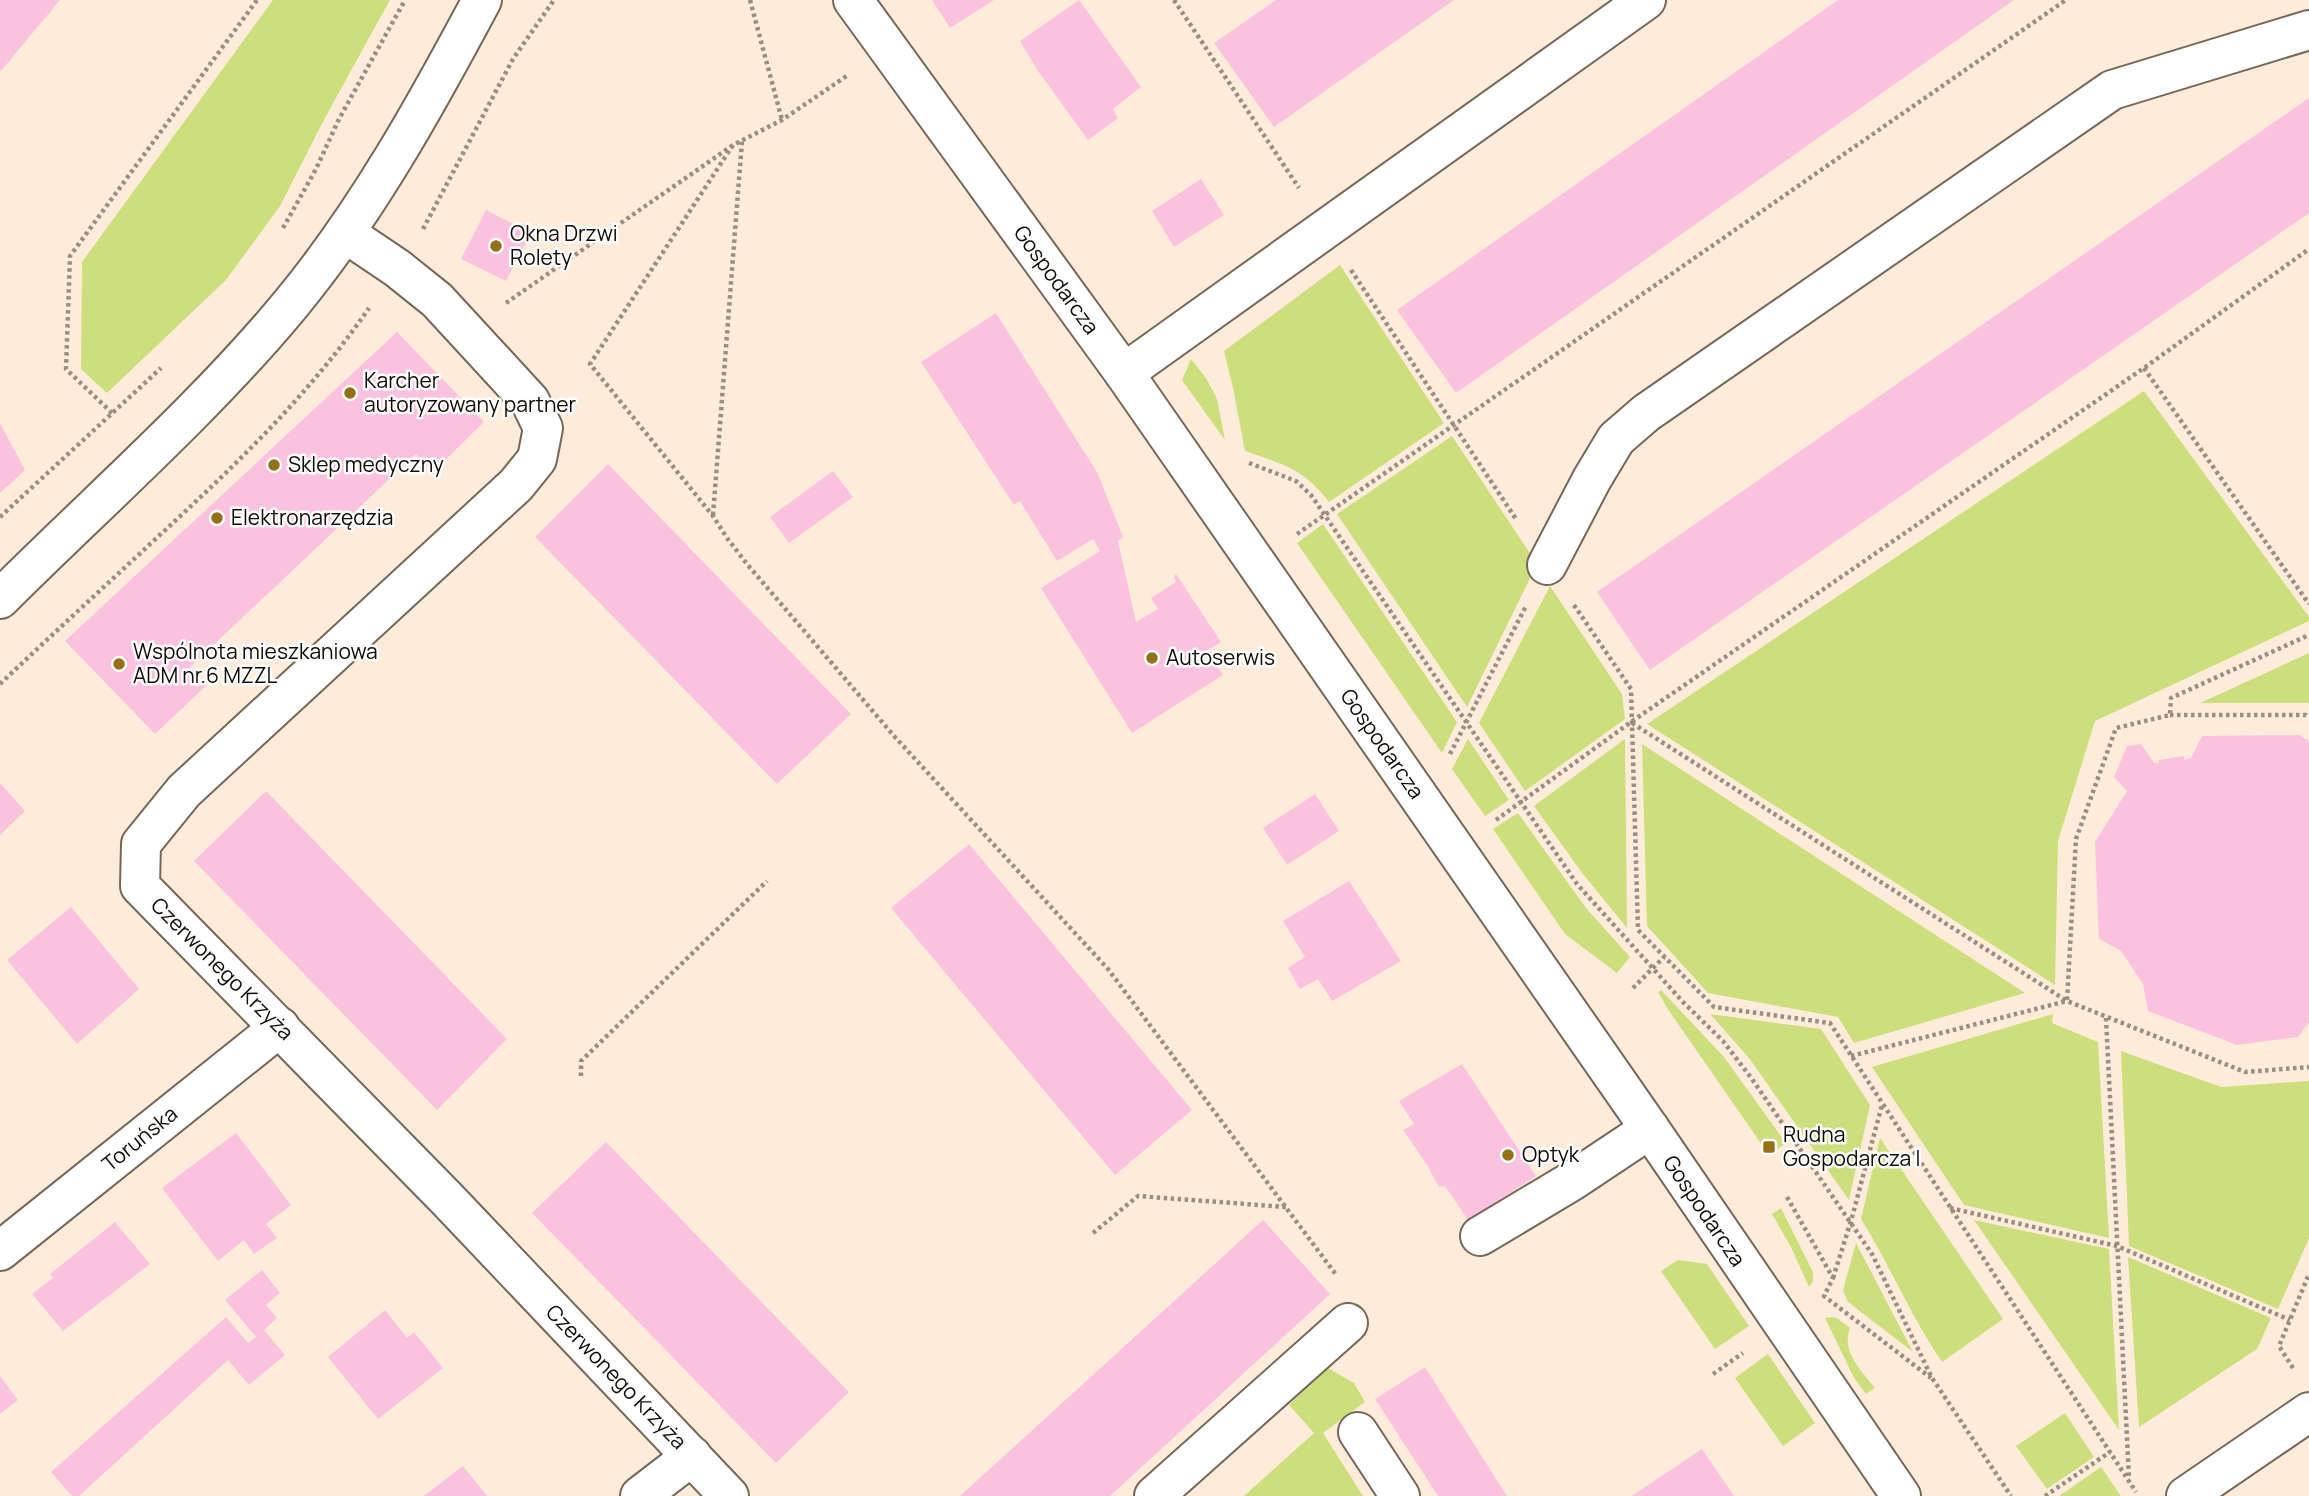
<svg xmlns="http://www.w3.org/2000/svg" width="2309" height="1496" viewBox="0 0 2309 1496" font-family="Manrope,sans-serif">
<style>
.green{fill:#cdde7d}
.building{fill:#fbc2df}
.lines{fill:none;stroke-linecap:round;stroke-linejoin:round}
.minor-casing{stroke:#776758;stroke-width:42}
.path{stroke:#9a8d81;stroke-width:4.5;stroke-dasharray:3.5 3.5;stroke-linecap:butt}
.minor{stroke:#fff;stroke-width:38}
.poi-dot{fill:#947018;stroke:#fdfdfd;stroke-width:2.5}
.labels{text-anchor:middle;stroke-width:5;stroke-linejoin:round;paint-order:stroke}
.poi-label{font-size:21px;fill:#110b06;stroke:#fdfdfd;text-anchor:start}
.street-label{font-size:21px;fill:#110b06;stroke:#fdfdfd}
</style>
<rect width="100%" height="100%" fill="#feecda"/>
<!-- green -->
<g class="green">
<polygon points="273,0 390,0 326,116 280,206 226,280 107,393 81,369 82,262"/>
<path d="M1340 265 1444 423 1329 502C1303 468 1284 465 1245 451L1233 388 1224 351Z"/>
<polygon points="1191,359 1206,378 1217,399 1225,440 1182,380"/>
<polygon points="2144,391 2309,617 2309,621 2095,721 2058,841 2055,985 1647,724"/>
<polygon points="1452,436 1537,564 1467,707 1337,514"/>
<polygon points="1323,524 1457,722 1442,753 1297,543"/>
<polygon points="1550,586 1622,694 1625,719 1525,791 1479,723"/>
<polygon points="2309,653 2309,703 2200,703"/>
<polygon points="1468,739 1509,800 1485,816 1452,769"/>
<polygon points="1625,739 1627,928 1583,874 1534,806"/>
<polygon points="1642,744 2025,993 1854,1043 1838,1017 1708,993 1647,926"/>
<polygon points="1518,813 1586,908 1630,957 1617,973 1565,934 1493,829"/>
<polygon points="1661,990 1724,1057 1786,1143 1769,1155 1667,1008 1658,992"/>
<polygon points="1710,1014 1821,1029 1870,1105 1849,1200 1749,1058"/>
<polygon points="2053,1014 2052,1023 2098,1042 2109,1238 1964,1205 1872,1067"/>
<polygon points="2121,1051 2221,1087 2309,1081 2309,1238 2278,1309 2129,1246"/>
<path d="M1880 1138 2003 1319 1942 1362C1911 1317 1890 1265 1861 1219Z"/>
<polygon points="1781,1208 1813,1272 1813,1281 1809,1287 1791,1247 1772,1214"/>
<polygon points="1974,1220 2109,1249 2119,1430"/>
<polygon points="1856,1243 1913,1352 1848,1302 1843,1290"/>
<polygon points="2128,1257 2271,1318 2257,1349 2139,1427"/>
<polygon points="1678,1260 1707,1264 1749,1326 1715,1349 1661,1271"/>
<path d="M1831 1317 1837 1318 1850 1328C1841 1352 1861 1370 1875 1388L1866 1394 1854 1378 1825 1318Z"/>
<polygon points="1768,1354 1815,1423 1783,1446 1735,1378"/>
<polygon points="1326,1367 1354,1383 1365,1402 1323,1433 1363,1496 1244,1496 1314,1433 1289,1405"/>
<polygon points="2065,1413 2094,1457 2047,1489 2016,1446"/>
<polygon points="2101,1467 2121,1496 2059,1496"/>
</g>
<!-- building -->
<g class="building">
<polygon points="0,0 60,0 0,72"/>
<polygon points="932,0 994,0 950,28"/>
<polygon points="1079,0 1141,87 1113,109 1118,118 1088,140 1038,71 1020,41"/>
<polygon points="1276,0 1454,0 1274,127 1214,43"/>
<polygon points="1838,0 2014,0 1456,393 1397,310"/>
<polygon points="2309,98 2309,213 1650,670 1597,592"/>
<polygon points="1201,179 1224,215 1174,247 1152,211"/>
<polygon points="486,210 531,233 506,281 461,259"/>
<polygon points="996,313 1097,472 1123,537 1118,541 1136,622 1158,609 1151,598 1176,582 1174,576 1176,574 1221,642 1194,658 1200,667 1214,659 1223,675 1132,733 1041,588 1100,551 1093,539 1057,561 1020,501 1014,505 921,362"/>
<polygon points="397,332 484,422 433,472 416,454 190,667 207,685 155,734 65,641"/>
<polygon points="0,423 25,470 0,493"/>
<polygon points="608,464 851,714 777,784 535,537"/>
<polygon points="833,471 853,497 789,543 770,517"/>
<polygon points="2299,735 2309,741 2309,1022 2298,1037 2237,1045 2148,1011 2143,984 2121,951 2099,939 2095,842 2127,791 2114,777 2127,746 2141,744 2154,763 2159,763 2159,760 2184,756 2184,760 2191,758 2202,736"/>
<polygon points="0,783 25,811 0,835"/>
<polygon points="266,791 507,1039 437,1110 194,861"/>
<polygon points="1315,794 1339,831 1287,865 1263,828"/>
<polygon points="969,844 1192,1110 1115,1175 891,908"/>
<polygon points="1349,881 1401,961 1332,1001 1318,979 1300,989 1288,968 1305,957 1283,921"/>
<polygon points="71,907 139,989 77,1044 7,960"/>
<polygon points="1462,1064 1536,1176 1468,1220 1445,1186 1439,1187 1427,1165 1403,1130 1414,1124 1399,1101"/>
<polygon points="236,1133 291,1205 266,1224 277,1238 254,1254 244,1240 218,1261 162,1188"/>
<polygon points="606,1142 849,1392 776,1463 532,1213"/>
<polygon points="1263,1220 1330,1294 1219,1396 1110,1496 960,1496"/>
<polygon points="115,1222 150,1264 63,1331 32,1294 53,1278 50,1274"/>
<polygon points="262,1270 280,1293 266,1305 277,1318 264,1330 285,1355 249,1385 228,1360 79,1496 72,1496 51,1472 226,1317 248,1343 256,1337 225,1300"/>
<polygon points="385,1310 407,1338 414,1332 443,1368 378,1419 328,1357"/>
<polygon points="1425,1367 1507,1496 1438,1496 1375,1399"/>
<polygon points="0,1376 18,1400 0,1414"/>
<polygon points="1702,1449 1734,1496 1632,1496"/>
<polygon points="463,1466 487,1496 424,1496"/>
</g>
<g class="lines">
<defs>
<g id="minor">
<polyline points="853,0 1124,373 1650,1129 1901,1496"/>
<polyline points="345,233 397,268 437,300 530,401 543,428 537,459 516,485 184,791 141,844 140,886 448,1200 729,1496"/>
<polyline points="1124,373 1646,0"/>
<polyline points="1547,565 1592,479 1616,439 1646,413 2112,90 2309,30"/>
<path d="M0 599C97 502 202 411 290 305 367 212 426 105 482 0"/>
<polyline points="1480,1236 1572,1181 1650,1129"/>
<polyline points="0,1251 280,1027"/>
<polyline points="1358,1432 1400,1496"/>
<polyline points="640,1496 692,1456"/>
<polyline points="1154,1496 1348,1323"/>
<polyline points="2186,1496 2309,1412"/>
</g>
</defs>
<!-- minor casing -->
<use href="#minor" class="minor-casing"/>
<!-- path -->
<g class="path">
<polyline points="750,0 782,120"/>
<polyline points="1174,0 1299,188"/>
<polyline points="733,145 590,364 713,516 727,538 747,564 894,736 1108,969 1337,1276"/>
<polyline points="283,228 316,169 339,119 405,0"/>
<polyline points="423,229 513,59 554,0"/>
<polyline points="1351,270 1516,519"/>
<polyline points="506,303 733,145 782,120 848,75"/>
<polyline points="2144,368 2309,604"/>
<polyline points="112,413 66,369 70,256 257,0"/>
<polyline points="1249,463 1296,481 1311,495 1577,884 1683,1002 1723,1041 1752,1079 1872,1254 1932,1378 2011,1496"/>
<polyline points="713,515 742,141"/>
<polyline points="0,517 161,368"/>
<polyline points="1297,534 2066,0"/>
<polyline points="1574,605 1631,689 1638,930 1714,1007 1830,1023 2136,1492"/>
<path d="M0 684C58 629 117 575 176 520 246 455 314 388 369 308"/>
<polyline points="2170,715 2306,715 2309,717"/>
<polyline points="1632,723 2067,1001 2245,1072 2309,1067"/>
<polyline points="1450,754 1526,606"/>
<polyline points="1496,820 1631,722 2144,368 2309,249"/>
<polyline points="1633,988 1664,957"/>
<polyline points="2106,1018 2129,1478"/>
<polyline points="1851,1056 2067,1001 2076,839 2116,728 2170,715 2171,698 2309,635"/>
<polyline points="581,1076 581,1061 767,881"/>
<polyline points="1787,1197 1833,1278 1824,1296 1931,1378"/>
<polyline points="1950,1208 2117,1246 2290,1320"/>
<polyline points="1093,1233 1138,1196 1286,1207"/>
<polyline points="1833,1278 1851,1221 1882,1105"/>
<polyline points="2293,1368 2279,1346 2309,1274"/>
<polyline points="1713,1374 1743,1353"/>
<polyline points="2045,1496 2110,1452"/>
</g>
<!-- minor -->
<use href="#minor" class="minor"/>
</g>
<!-- markers -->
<g class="poi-dot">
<circle cx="496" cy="246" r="7"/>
<circle cx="350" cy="393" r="7"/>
<circle cx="274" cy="465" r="7"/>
<circle cx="217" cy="518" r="7"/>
<circle cx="1152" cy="658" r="7"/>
<circle cx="119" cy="664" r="7"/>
<rect x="1762" y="1140" width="14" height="14" rx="3.5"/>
<circle cx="1508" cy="1155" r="7"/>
</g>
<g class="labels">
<!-- poi labels -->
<g class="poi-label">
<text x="510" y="241">Okna Drzwi<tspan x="510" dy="24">Rolety</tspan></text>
<text x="364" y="388">Karcher<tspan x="364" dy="24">autoryzowany partner</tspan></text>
<text x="288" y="472">Sklep medyczny</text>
<text x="231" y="525">Elektronarzędzia</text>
<text x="133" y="659">Wspólnota mieszkaniowa<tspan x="133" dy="24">ADM nr.6 MZZL</tspan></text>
<text x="1166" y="665">Autoserwis</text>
<text x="1783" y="1142">Rudna<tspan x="1783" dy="24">Gospodarcza I</tspan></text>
<text x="1522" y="1162">Optyk</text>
</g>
<!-- street labels -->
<g class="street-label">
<text transform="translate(1056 280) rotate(54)" y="7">Gospodarcza</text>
<text transform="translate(1382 744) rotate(55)" y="7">Gospodarcza</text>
<text transform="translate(222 969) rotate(45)" y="7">Czerwonego Krzyża</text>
<text transform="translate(140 1139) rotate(-39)" y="7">Toruńska</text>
<text transform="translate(1704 1211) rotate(56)" y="7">Gospodarcza</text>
<text transform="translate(616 1377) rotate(46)" y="7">Czerwonego Krzyża</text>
</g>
</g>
</svg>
